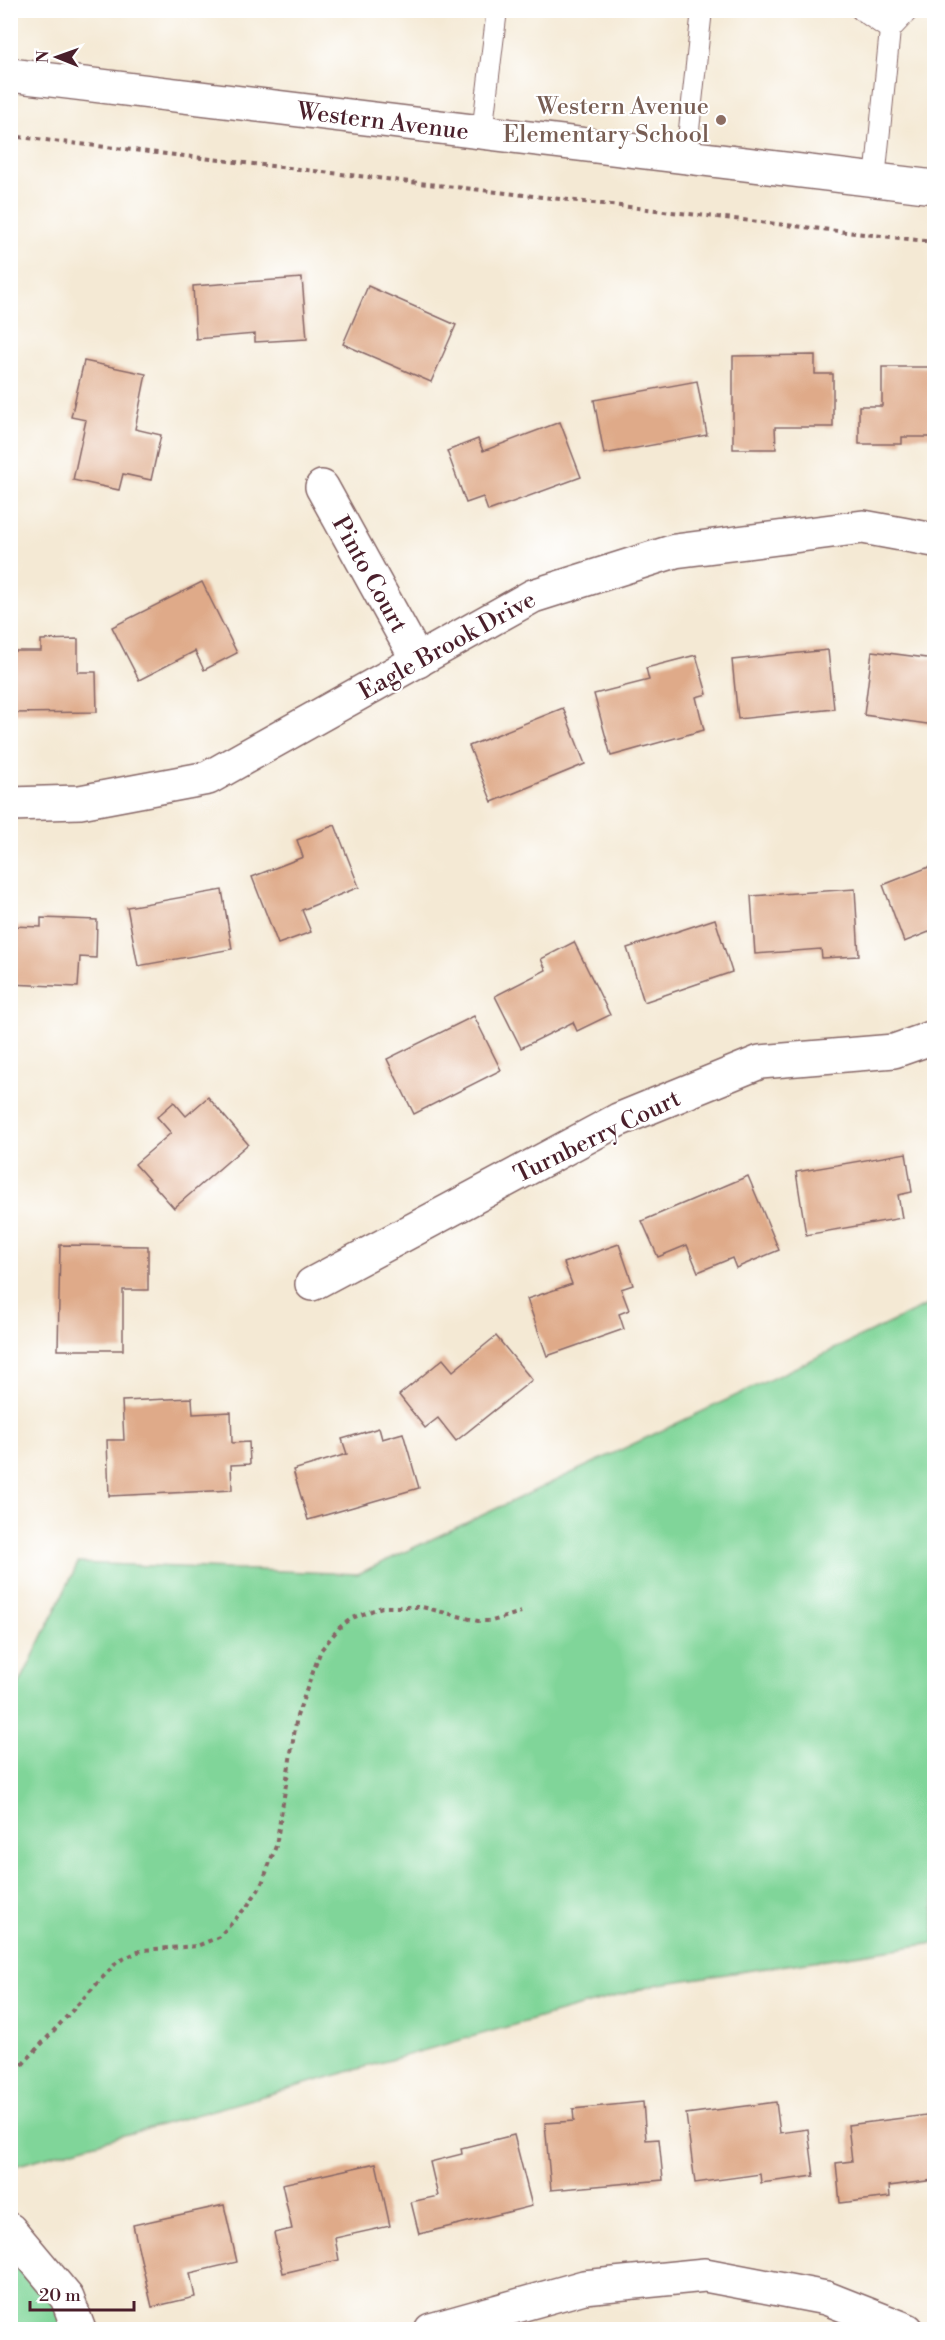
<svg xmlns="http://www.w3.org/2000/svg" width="945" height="2340" viewBox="0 0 945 2340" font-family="'Libre Bodoni',serif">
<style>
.green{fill:#80d599;stroke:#657a62;stroke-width:1.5}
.building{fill:#dfaa89}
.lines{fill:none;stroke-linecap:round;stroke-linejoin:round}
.lane-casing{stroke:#866666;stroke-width:22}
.street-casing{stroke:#866666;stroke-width:36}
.path{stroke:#866666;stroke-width:4;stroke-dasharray:4.5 4.5;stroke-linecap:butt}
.lane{stroke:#fff;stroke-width:20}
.street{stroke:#fff;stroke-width:33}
.education-dot{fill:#8d6e63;stroke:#fff;stroke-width:2}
.labels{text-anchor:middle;stroke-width:4.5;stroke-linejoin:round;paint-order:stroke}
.education-label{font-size:24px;fill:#785e54;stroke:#fff;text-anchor:end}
.street-label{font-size:24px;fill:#4a1f2b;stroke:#fff}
</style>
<rect width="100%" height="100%" fill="#fff"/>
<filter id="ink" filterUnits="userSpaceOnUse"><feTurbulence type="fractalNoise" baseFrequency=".0167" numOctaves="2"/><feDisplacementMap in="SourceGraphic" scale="12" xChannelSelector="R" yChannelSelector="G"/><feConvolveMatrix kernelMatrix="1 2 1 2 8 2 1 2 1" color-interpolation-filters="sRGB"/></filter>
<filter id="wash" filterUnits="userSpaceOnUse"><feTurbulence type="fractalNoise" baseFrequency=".008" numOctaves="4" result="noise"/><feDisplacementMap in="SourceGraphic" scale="24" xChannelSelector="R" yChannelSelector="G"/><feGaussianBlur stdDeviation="1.35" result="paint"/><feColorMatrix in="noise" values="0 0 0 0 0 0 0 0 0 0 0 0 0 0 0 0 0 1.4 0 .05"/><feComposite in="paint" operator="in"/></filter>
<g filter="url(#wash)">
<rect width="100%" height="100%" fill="#f4e9d4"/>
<!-- green -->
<g class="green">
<polygon points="934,1302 934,1943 659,1984 11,2167 11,1702 78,1563 358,1574"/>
<polygon points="10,2230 79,2329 11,2329"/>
</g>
<g id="blocks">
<!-- building -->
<g class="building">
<polygon points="302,278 307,339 255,342 255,334 196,339 193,286"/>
<polygon points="368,286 456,325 431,382 343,344"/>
<polygon points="815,355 815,374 833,374 833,427 775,427 776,449 733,449 733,356"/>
<polygon points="84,361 146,374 135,429 161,435 151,480 123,474 119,490 73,480 86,420 71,417"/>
<polygon points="882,367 934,367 934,437 902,437 902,444 859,444 859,406 882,406"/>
<polygon points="697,381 707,435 604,454 594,400"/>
<polygon points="560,422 581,477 488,511 483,497 466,503 447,451 478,439 483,451"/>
<polygon points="202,582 237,653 204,670 195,651 139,680 112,627"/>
<polygon points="78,639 78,672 96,672 97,712 10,713 10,651 41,651 41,640"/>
<polygon points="828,650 834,709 738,719 732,660"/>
<polygon points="872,651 934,659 934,725 864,715"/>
<polygon points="696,655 707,694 696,697 704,730 611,756 594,694 649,680 646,668"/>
<polygon points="563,708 585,764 492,802 469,746"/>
<polygon points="335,825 359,887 302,910 311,932 278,944 252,877 303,857 297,840"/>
<polygon points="934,865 934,930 904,942 883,885"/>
<polygon points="855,889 859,956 822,958 821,949 755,954 751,896"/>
<polygon points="222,890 232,949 138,966 127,907"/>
<polygon points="41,918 97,920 96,958 80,957 78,987 10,984 10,926 41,927"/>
<polygon points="715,919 732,972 644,1002 627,948"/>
<polygon points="574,942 610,1015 577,1031 573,1022 521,1048 495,996 546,970 541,959"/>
<polygon points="474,1016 501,1070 414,1114 387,1059"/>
<polygon points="208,1097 248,1144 174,1208 135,1164 171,1133 157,1117 174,1102 186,1116"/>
<polygon points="906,1153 912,1192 898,1195 902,1218 806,1235 796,1172"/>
<polygon points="748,1176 779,1250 736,1268 732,1258 698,1272 687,1245 658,1257 642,1221"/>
<polygon points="619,1244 633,1285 621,1289 629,1310 619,1314 624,1329 547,1356 527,1299 572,1284 564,1263"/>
<polygon points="60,1245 148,1246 148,1290 123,1290 123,1350 58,1350"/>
<polygon points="496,1336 532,1380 456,1441 438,1418 425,1428 399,1395 443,1359 453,1371"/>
<polygon points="192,1398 193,1414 231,1412 232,1443 249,1442 250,1464 231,1465 232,1490 109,1496 107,1440 124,1440 122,1401"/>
<polygon points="379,1428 382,1439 403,1433 419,1488 308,1520 293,1470 347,1454 342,1439"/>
<polygon points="643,2102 646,2140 659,2139 663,2180 551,2190 545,2123 574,2121 573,2109"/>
<polygon points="776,2102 780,2133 808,2129 814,2176 761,2183 760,2174 695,2183 686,2114"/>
<polygon points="934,2114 934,2180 889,2186 890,2197 840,2203 836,2163 852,2161 848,2125"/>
<polygon points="514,2135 532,2206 419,2234 411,2202 438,2196 430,2162 462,2154 461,2148"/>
<polygon points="376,2163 390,2226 335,2238 339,2260 283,2273 274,2233 292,2229 282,2184"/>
<polygon points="224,2205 237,2262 190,2273 195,2297 152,2307 133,2225"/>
</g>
</g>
</g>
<g filter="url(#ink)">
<use href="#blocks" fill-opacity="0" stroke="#866666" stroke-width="1.5"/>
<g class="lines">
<defs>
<g id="lane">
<polyline points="861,10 890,30"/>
<polyline points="482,133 497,10"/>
<polyline points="686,157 702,10"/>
<polyline points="875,180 890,30 909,10"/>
</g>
<g id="street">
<polyline points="10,75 934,187"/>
<polyline points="322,487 418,661"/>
<polyline points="10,804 80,802 208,778 533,596 675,551 863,527 934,540"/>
<polyline points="312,1284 618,1120 760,1062 894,1051 934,1037"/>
<polyline points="10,2230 67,2298 79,2330"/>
<polyline points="431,2330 584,2287 705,2275 826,2298 907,2330"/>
</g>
</defs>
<!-- lane casing -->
<use href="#lane" class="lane-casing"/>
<!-- street casing -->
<use href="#street" class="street-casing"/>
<!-- path -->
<g class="path">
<polyline points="10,136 934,242"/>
<polyline points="10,2078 117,1962 142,1950 197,1946 219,1937 248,1905 261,1886 276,1846 297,1716 321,1650 339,1628 352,1618 382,1607 422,1607 478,1621 492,1621 521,1612"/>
</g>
<!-- lane -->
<use href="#lane" class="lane"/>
<!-- street -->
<use href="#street" class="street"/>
</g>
</g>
<!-- markers -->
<circle class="education-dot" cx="721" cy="120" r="6"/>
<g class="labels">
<!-- education labels -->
<g class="education-label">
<text x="709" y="114">Western Avenue<tspan x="709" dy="28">Elementary School</tspan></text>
</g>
<!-- street labels -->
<g class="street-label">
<text transform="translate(383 121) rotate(7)" y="8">Western Avenue</text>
<text transform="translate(370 574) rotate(61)" y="8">Pinto Court</text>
<text transform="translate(447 645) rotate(-29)" y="8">Eagle Brook Drive</text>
<text transform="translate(597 1136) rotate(-26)" y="8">Turnberry Court</text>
</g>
</g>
<!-- margin -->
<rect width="945" height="2340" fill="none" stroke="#fff" stroke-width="36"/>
<!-- north arrow -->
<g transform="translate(57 57) rotate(271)" stroke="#ffffff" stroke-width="4.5" paint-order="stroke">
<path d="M0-4.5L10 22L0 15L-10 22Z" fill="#4a1f2b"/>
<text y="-9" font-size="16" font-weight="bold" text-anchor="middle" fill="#4a1f2b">N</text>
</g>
<!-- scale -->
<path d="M30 2301v9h104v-9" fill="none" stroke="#4a1f2b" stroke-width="3"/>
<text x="39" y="2301" font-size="18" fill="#4a1f2b" stroke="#ffffff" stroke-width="4.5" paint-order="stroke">20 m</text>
</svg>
